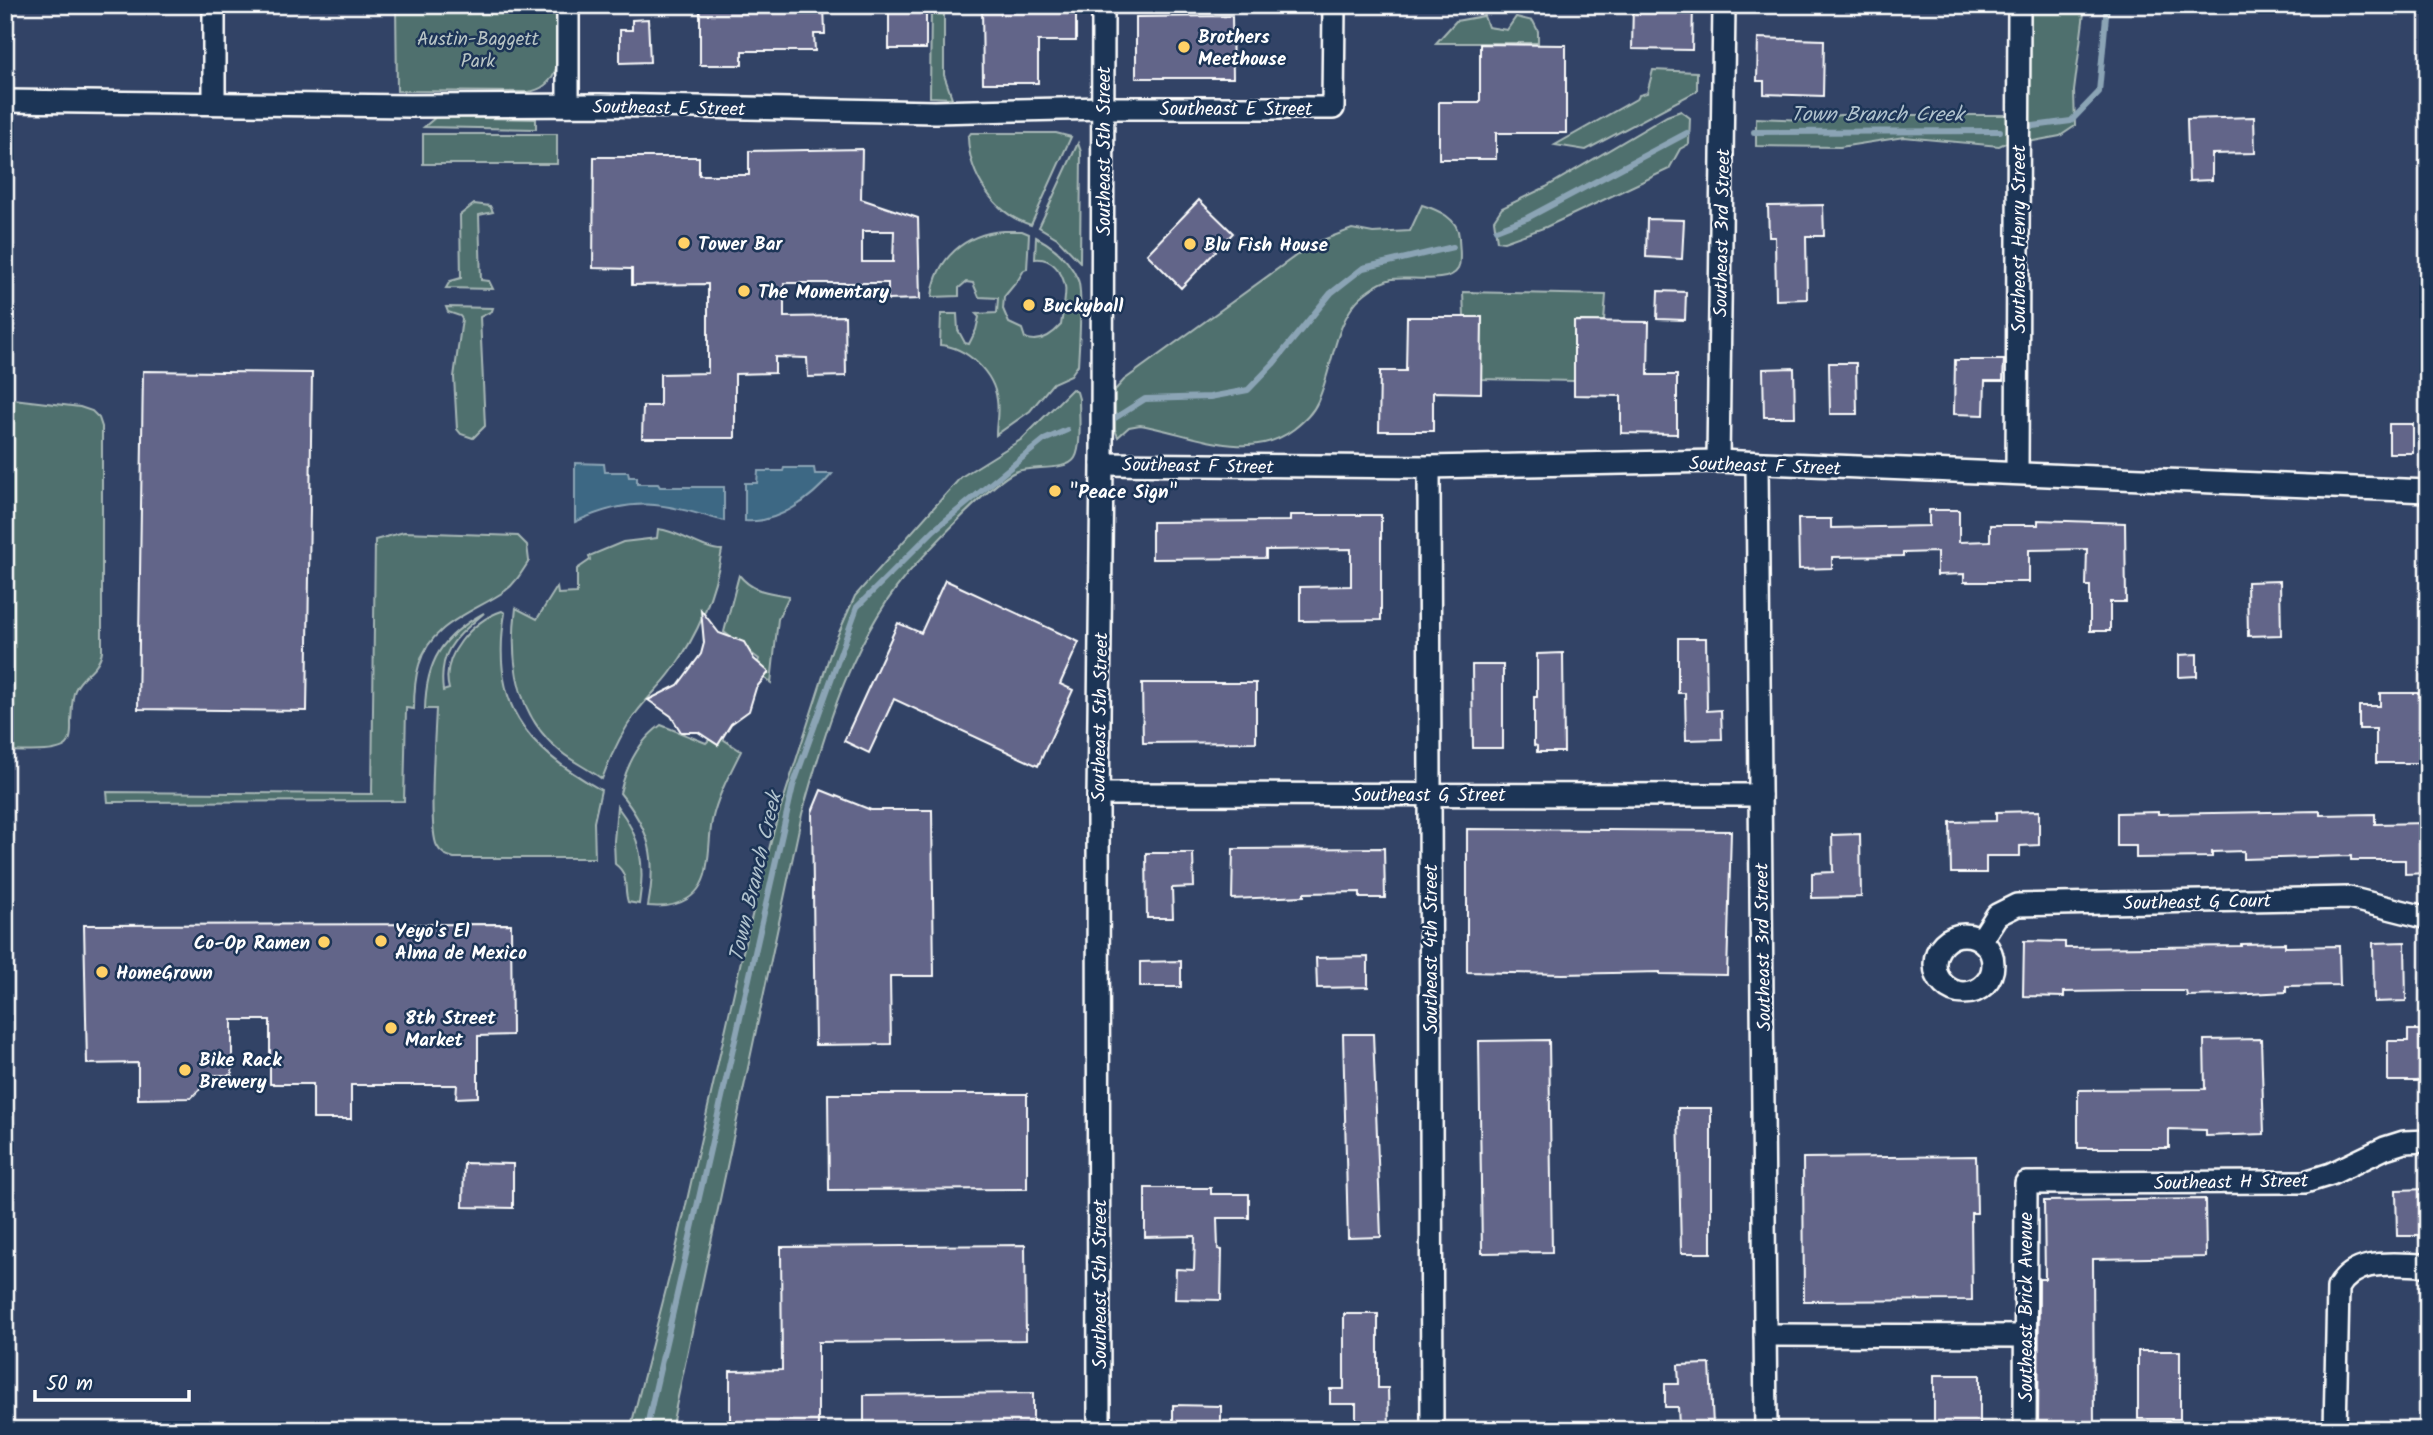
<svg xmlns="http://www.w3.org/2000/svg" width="2433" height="1435" viewBox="0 0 2433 1435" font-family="Kalam,sans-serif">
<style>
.green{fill:#4f6f6e;stroke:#a7b7b6;stroke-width:2}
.water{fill:#3d6884;stroke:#8ba4b5;stroke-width:2}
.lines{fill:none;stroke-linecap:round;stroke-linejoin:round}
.stream{stroke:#8ba4b5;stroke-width:6}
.building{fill:#626589;stroke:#fff;stroke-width:2;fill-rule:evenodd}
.minor-casing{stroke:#fff;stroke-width:26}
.minor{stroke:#1d3557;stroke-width:21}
.poi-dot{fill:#ffd166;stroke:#1d3557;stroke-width:2.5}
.labels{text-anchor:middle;stroke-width:5;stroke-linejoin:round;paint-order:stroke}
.poi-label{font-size:19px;font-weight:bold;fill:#fff;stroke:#1d3557;text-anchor:start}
.park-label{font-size:19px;fill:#b9c5c5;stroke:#1d3557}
.street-label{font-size:19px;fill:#fff;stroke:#1d3557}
.water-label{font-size:21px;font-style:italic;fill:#b1c3ce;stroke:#1d3557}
</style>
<rect width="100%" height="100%" fill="#324366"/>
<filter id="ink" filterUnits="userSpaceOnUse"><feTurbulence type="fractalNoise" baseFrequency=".0143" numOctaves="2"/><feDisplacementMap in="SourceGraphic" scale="14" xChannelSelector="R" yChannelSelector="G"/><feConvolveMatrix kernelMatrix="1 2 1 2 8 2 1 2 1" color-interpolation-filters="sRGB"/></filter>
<g filter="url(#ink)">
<!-- green -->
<g class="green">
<path d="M396 5H560C559 35 568 88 527 92L397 91Z"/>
<polygon points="931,5 944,5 944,75 952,98 930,97"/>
<polygon points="2030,5 2085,5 2074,91 2075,126 2060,136 2028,142"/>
<polygon points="1484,16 1488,27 1507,30 1516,17 1533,21 1538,31 1538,43 1436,43 1456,21"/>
<polygon points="1653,70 1697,72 1697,91 1586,150 1555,145 1638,98 1639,95 1647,93"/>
<polygon points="1681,111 1690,118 1689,144 1680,149 1669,169 1546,227 1504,242 1497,241 1494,220 1502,208 1546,187 1667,116"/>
<polygon points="1840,115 2012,115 2012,140 1999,146 1904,137 1840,147 1756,146 1756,118 1805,120"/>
<polygon points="436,117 536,119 536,129 424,127"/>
<path d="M971 133H1056L1071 137 1031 225C994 214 969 175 968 137Z"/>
<rect x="423" y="134" width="134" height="30"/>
<polygon points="1078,143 1081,152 1080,262 1057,238 1039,227"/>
<polygon points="474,204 490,206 493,212 479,215 481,280 489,281 493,289 446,288 450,281 461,278 460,215"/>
<path d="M1422 205C1438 210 1458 218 1459 237 1459 247 1462 261 1458 269 1449 285 1408 276 1392 279 1379 282 1360 295 1353 306 1333 334 1332 370 1318 401 1313 413 1304 421 1294 429 1249 464 1190 433 1140 425L1129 427 1118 437 1115 430V390L1124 380 1312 244 1352 229 1373 233 1410 231Z"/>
<path d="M1003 231H1022L1029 234 1027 269 1024 270 1018 280 1004 297 1003 309 1009 323 1022 329 1025 338C1039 344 1052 335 1061 325 1062 317 1067 293 1065 286 1062 271 1051 257 1035 259L1036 237C1055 247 1070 261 1078 280 1083 292 1079 349 1078 365L1071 375 1053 383 1030 411 996 435C996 423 999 412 997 400 994 373 967 347 940 345L941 314H957L958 330 965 343 969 344 976 330 979 317 976 314 997 313 998 298 979 297 973 283 966 282 959 288V296L932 297C936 258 965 234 1003 231Z"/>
<polygon points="1463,292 1606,295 1604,321 1574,321 1574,381 1481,379 1481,317 1464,317"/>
<polygon points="446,307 493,308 492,311 480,317 485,426 473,438 461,434 457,429 454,377 462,319 460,316 448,312"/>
<path d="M1072 389 1077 392 1079 399C1079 413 1082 447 1075 458 1067 472 1030 465 1015 472 992 482 936 543 917 563 854 631 826 727 802 814L671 1430H630L674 1258 745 943 775 826 832 648 855 596 961 477 1022 439Z"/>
<path d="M5 398 80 407 92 411 99 418 102 427V651C99 670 82 674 75 690 71 700 72 712 71 722 71 729 72 737 68 743 60 755 19 751 5 751Z"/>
<path d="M658 529C680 531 702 550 722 550 715 594 698 635 671 672 661 686 647 698 636 713 621 733 611 755 602 779 589 769 573 762 561 752 517 716 509 661 516 608L537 619 557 587 558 594 577 593V569L590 560 589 556 623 542 657 538Z"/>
<path d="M404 532 518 536 527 545 529 561C522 572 515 584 505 591 474 612 430 624 419 665 415 678 414 694 414 709L406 708 404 801 108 802 107 792 372 794 375 540Z"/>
<path d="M739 575C754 593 769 592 789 596L778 619 771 683 755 671 759 659 724 632Z"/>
<path d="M502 611 505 613C490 703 524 747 601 790L594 822 595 858H454C447 856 441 854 437 846 428 829 435 734 436 709H425C426 661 442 636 484 613 457 637 438 649 443 691L449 689C440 656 473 620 502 611Z"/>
<path d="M661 725 706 743 715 734 741 751C730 773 717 797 712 821 709 836 710 850 707 865 703 898 678 909 648 906 657 859 651 831 620 793 626 767 639 741 661 725Z"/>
<path d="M617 806C642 838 645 865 639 904L628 902C623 887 630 875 615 864L614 841Z"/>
</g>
<!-- water -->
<g class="water">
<path d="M575 463 604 464 605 472H628L629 477H637V484H658L660 487H724V521C664 504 635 494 575 522Z"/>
<path d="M784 468H814L815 474H832C812 498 778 524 745 521V483H757L758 471H783Z"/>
</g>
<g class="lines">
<!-- stream -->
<g class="stream">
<polyline points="2033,126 2071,121 2099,92 2107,5"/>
<polyline points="1754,132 2000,131"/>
<polyline points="1496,230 1527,218 1687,133"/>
<polyline points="1115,418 1145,399 1210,397 1248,390 1273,364 1331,293 1363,268 1453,247"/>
<polyline points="646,1430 793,786 857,607 934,530 1044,440 1067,430"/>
</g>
</g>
<!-- building -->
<g class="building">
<polygon points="700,5 824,5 825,34 814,34 815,51 742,51 742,65 700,65"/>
<rect x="889" y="5" width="37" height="44"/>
<polygon points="982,5 1076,5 1076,41 1038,41 1038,83 983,83"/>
<polygon points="1633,5 1693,5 1692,50 1632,49"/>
<polygon points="1232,16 1233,78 1136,78 1136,17"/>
<polygon points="648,19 650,62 620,63 620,30 632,30 632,20"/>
<polygon points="1758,38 1824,40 1823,96 1764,94 1764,81 1757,81"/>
<polygon points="1480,44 1566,45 1566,133 1496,133 1496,159 1439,159 1439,102 1480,102"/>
<polygon points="2254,117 2255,153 2212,154 2212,180 2189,181 2187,119"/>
<path d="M862 149 861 199 918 218 920 299 888 300V283H784V317L845 316 846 376 808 377 807 358 775 357V373L735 374V438H642L643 406H660V374L708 373V284L632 285V269L593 268 594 157H699V175H749V151ZM862 231H894L893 262H862Z"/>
<polygon points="1199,200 1233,233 1181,288 1147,254"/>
<polygon points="1823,205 1824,236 1806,236 1807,299 1776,300 1775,237 1769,237 1768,206"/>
<polygon points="1647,219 1684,220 1682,259 1646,257"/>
<polygon points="1658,291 1686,292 1685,320 1657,319"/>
<polygon points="1407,317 1482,317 1481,393 1433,392 1433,431 1379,431 1380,371 1406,371"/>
<polygon points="1574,321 1649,322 1648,375 1677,375 1677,434 1621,433 1621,396 1574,395"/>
<polygon points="1955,360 2004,360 2003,381 1985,381 1984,415 1954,414"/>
<polygon points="1829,363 1856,363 1857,414 1830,414"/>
<polygon points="1794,368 1795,417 1764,417 1763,369"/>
<polygon points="143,371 312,373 307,711 138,709"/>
<rect x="2389" y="424" width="24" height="29"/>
<polygon points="1929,510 1959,510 1959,542 1990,541 1990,525 2038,525 2038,520 2125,523 2126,602 2110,602 2110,631 2090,631 2090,586 2086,586 2087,549 2029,550 2029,582 1964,582 1964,574 1937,575 1937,552 1903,553 1903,556 1832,557 1832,568 1799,569 1798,519 1831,519 1831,528 1929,526"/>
<polygon points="1290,515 1381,515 1381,620 1300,621 1300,587 1351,586 1351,549 1266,550 1266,558 1152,559 1152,522 1290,521"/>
<polygon points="945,580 1079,642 1060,684 1073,690 1038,766 894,699 869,753 844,741 898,623 921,633"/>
<polygon points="2280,581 2281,635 2248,636 2247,582"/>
<polygon points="701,610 719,633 744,642 754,659 769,672 756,688 749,711 731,724 718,745 698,732 681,732 671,716 648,700 678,685 701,654 704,643"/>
<polygon points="1678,638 1706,638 1707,711 1721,710 1722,739 1686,740 1685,693 1678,693"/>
<polygon points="1563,653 1564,752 1537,752 1537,746 1534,745 1534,697 1537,697 1537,654"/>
<polygon points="2197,654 2197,676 2179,677 2179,655"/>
<polygon points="1472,665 1503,665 1503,748 1473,748"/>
<polygon points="1142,683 1256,683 1256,742 1143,743"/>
<polygon points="2380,693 2426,693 2428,763 2376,763 2376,729 2359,729 2359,706 2380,706"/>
<polygon points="821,790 871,810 932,810 934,976 890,976 891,1044 815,1045 812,812"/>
<polygon points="2039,811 2039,845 2020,846 2020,856 1986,856 1986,873 1951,873 1950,822 1996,821 1996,812"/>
<polygon points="2320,811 2320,815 2375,814 2375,824 2428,823 2428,873 2405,874 2405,860 2351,860 2351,856 2244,859 2244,851 2212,852 2212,857 2136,858 2136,846 2117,846 2117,813 2158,812 2158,814"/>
<polygon points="1467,829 1731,831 1727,975 1660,974 1660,972 1563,974 1467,972"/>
<polygon points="1860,834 1861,897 1812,898 1812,873 1833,872 1832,835"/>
<polygon points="1384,848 1385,898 1360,898 1360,892 1304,893 1304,896 1232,899 1233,849"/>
<polygon points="1146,853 1193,853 1194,887 1172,888 1173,918 1147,918"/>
<polygon points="511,924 512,1035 478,1036 478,1097 456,1098 457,1085 351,1085 351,1119 313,1119 313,1084 270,1084 270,1020 232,1020 232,1075 213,1075 191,1098 138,1099 138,1063 87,1064 84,925"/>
<polygon points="2024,941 2065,942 2065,948 2241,946 2241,944 2285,943 2285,947 2339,946 2340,985 2286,986 2286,992 2232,995 2187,996 2186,991 2133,991 2064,992 2064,997 2023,996"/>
<polygon points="2405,942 2406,1001 2374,1002 2373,943"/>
<polygon points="1368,957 1368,987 1317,988 1316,958"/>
<polygon points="1181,961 1181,987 1140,987 1140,962"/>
<polygon points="2408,1030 2428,1030 2428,1081 2388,1081 2388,1041 2408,1041"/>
<polygon points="1343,1034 1373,1034 1381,1237 1348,1238"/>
<polygon points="2261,1039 2264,1134 2206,1136 2206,1130 2169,1129 2169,1148 2078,1148 2078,1090 2205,1089 2204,1040"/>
<polygon points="1549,1040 1552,1252 1482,1253 1479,1041"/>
<polygon points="828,1094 1027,1094 1027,1189 829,1190"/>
<polygon points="1678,1108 1711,1108 1711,1253 1681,1253"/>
<polygon points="1976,1156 1977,1213 1971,1213 1972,1300 1804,1301 1803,1158"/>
<polygon points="464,1163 513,1164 513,1208 463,1207"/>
<polygon points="1145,1188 1211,1188 1211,1194 1249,1194 1249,1218 1217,1218 1218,1249 1222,1250 1221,1300 1175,1299 1176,1269 1194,1270 1195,1236 1145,1237"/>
<polygon points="2428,1189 2428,1236 2397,1236 2396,1190"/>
<polygon points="2205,1199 2206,1257 2093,1259 2094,1430 2038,1430 2039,1279 2045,1279 2044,1201"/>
<polygon points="1025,1245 1026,1340 818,1342 818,1428 730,1429 730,1371 782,1370 781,1247"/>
<polygon points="1344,1314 1378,1314 1378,1388 1388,1388 1389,1430 1356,1430 1356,1404 1330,1404 1330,1389 1344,1389"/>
<rect x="2138" y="1351" width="42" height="68"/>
<polygon points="1710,1364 1713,1425 1679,1427 1678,1407 1665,1407 1665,1384 1679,1384 1678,1365"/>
<rect x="1934" y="1375" width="46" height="55"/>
<polygon points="1033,1393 1033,1430 864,1430 864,1395"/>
<polygon points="1173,1405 1221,1406 1221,1430 1173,1430"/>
</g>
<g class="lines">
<defs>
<g id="minor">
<polyline points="214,5 214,103"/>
<polyline points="568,5 568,105"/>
<polyline points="5,101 410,106 600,105 935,112 1104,108 1333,108 1334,5"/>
<polyline points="1718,461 1724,5"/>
<polyline points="1102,464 1429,467 1718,461 2428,491"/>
<polyline points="1757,464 1766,1430"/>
<polyline points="1429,467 1432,1430"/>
<polyline points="2017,473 2019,5"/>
<polyline points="1098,794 1760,795"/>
<circle cx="1964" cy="964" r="29"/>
<polyline points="1981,940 1997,915 2017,905 2349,898 2428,918"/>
<polyline points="1765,1335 2025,1336"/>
<polyline points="1099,1430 1098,802 1102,464 1103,5"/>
<polyline points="2025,1430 2026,1183 2305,1182 2331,1174 2385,1148 2404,1142 2428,1141"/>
<path d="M2335 1430 2338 1288C2356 1256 2396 1265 2428 1265"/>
</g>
</defs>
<!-- minor casing -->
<use href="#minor" class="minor-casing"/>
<!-- minor -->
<use href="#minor" class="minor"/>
</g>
</g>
<!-- markers -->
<g class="poi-dot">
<circle cx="1184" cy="47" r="7"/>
<circle cx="684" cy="243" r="7"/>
<circle cx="1190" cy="244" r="7"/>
<circle cx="744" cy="291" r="7"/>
<circle cx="1029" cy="305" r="7"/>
<circle cx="1055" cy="491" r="7"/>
<circle cx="381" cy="941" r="7"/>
<circle cx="324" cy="942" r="7"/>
<circle cx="102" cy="972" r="7"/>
<circle cx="391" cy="1028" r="7"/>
<circle cx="185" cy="1070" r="7"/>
</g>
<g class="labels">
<!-- poi labels -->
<g class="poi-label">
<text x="1198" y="43">Brothers<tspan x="1198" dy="22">Meethouse</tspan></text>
<text x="698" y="250">Tower Bar</text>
<text x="1204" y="251">Blu Fish House</text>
<text x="758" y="298">The Momentary</text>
<text x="1043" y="312">Buckyball</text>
<text x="1069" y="498">"Peace Sign"</text>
<text x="395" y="937">Yeyo's El<tspan x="395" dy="22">Alma de Mexico</tspan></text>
<text x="310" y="949" text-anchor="end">Co-Op Ramen</text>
<text x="116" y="979">HomeGrown</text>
<text x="405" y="1024">8th Street<tspan x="405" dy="22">Market</tspan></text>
<text x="199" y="1066">Bike Rack<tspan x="199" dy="22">Brewery</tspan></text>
</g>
<!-- park labels -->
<g class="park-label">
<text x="478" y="45">Austin-Baggett<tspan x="478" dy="22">Park</tspan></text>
</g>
<!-- street labels -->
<g class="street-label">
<text transform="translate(669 107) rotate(1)" y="7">Southeast E Street</text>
<text x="1236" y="115">Southeast E Street</text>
<text transform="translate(1103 151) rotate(-90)" y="7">Southeast 5th Street</text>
<text transform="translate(1721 233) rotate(-89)" y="7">Southeast 3rd Street</text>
<text transform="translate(2018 239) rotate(-90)" y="7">Southeast Henry Street</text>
<text transform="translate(1198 465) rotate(1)" y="7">Southeast F Street</text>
<text transform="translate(1765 465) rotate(2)" y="7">Southeast F Street</text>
<text transform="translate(1099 717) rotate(-89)" y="7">Southeast 5th Street</text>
<text x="1429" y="801">Southeast G Street</text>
<text transform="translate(2197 901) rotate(-1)" y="7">Southeast G Court</text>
<text transform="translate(1762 947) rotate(-91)" y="7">Southeast 3rd Street</text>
<text transform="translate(1430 949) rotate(-90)" y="7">Southeast 4th Street</text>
<text transform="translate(2231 1181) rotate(-1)" y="7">Southeast H Street</text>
<text transform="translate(1099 1284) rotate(-90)" y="7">Southeast 5th Street</text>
<text transform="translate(2025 1307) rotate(-90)" y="7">Southeast Brick Avenue</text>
</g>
<!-- water labels -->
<g class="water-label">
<text x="1877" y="121">Town Branch Creek</text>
<text transform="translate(755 877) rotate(-77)" y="7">Town Branch Creek</text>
</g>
</g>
<!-- margin -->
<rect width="2433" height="1435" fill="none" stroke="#1d3557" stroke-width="28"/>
<rect x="14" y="14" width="2405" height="1407" fill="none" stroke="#fff" stroke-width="2.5" filter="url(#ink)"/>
<!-- scale -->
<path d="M35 1390v10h154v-10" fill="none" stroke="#ffffff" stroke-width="3.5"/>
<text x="46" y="1390" font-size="21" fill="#ffffff" stroke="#1d3557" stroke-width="5" paint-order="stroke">50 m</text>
</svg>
